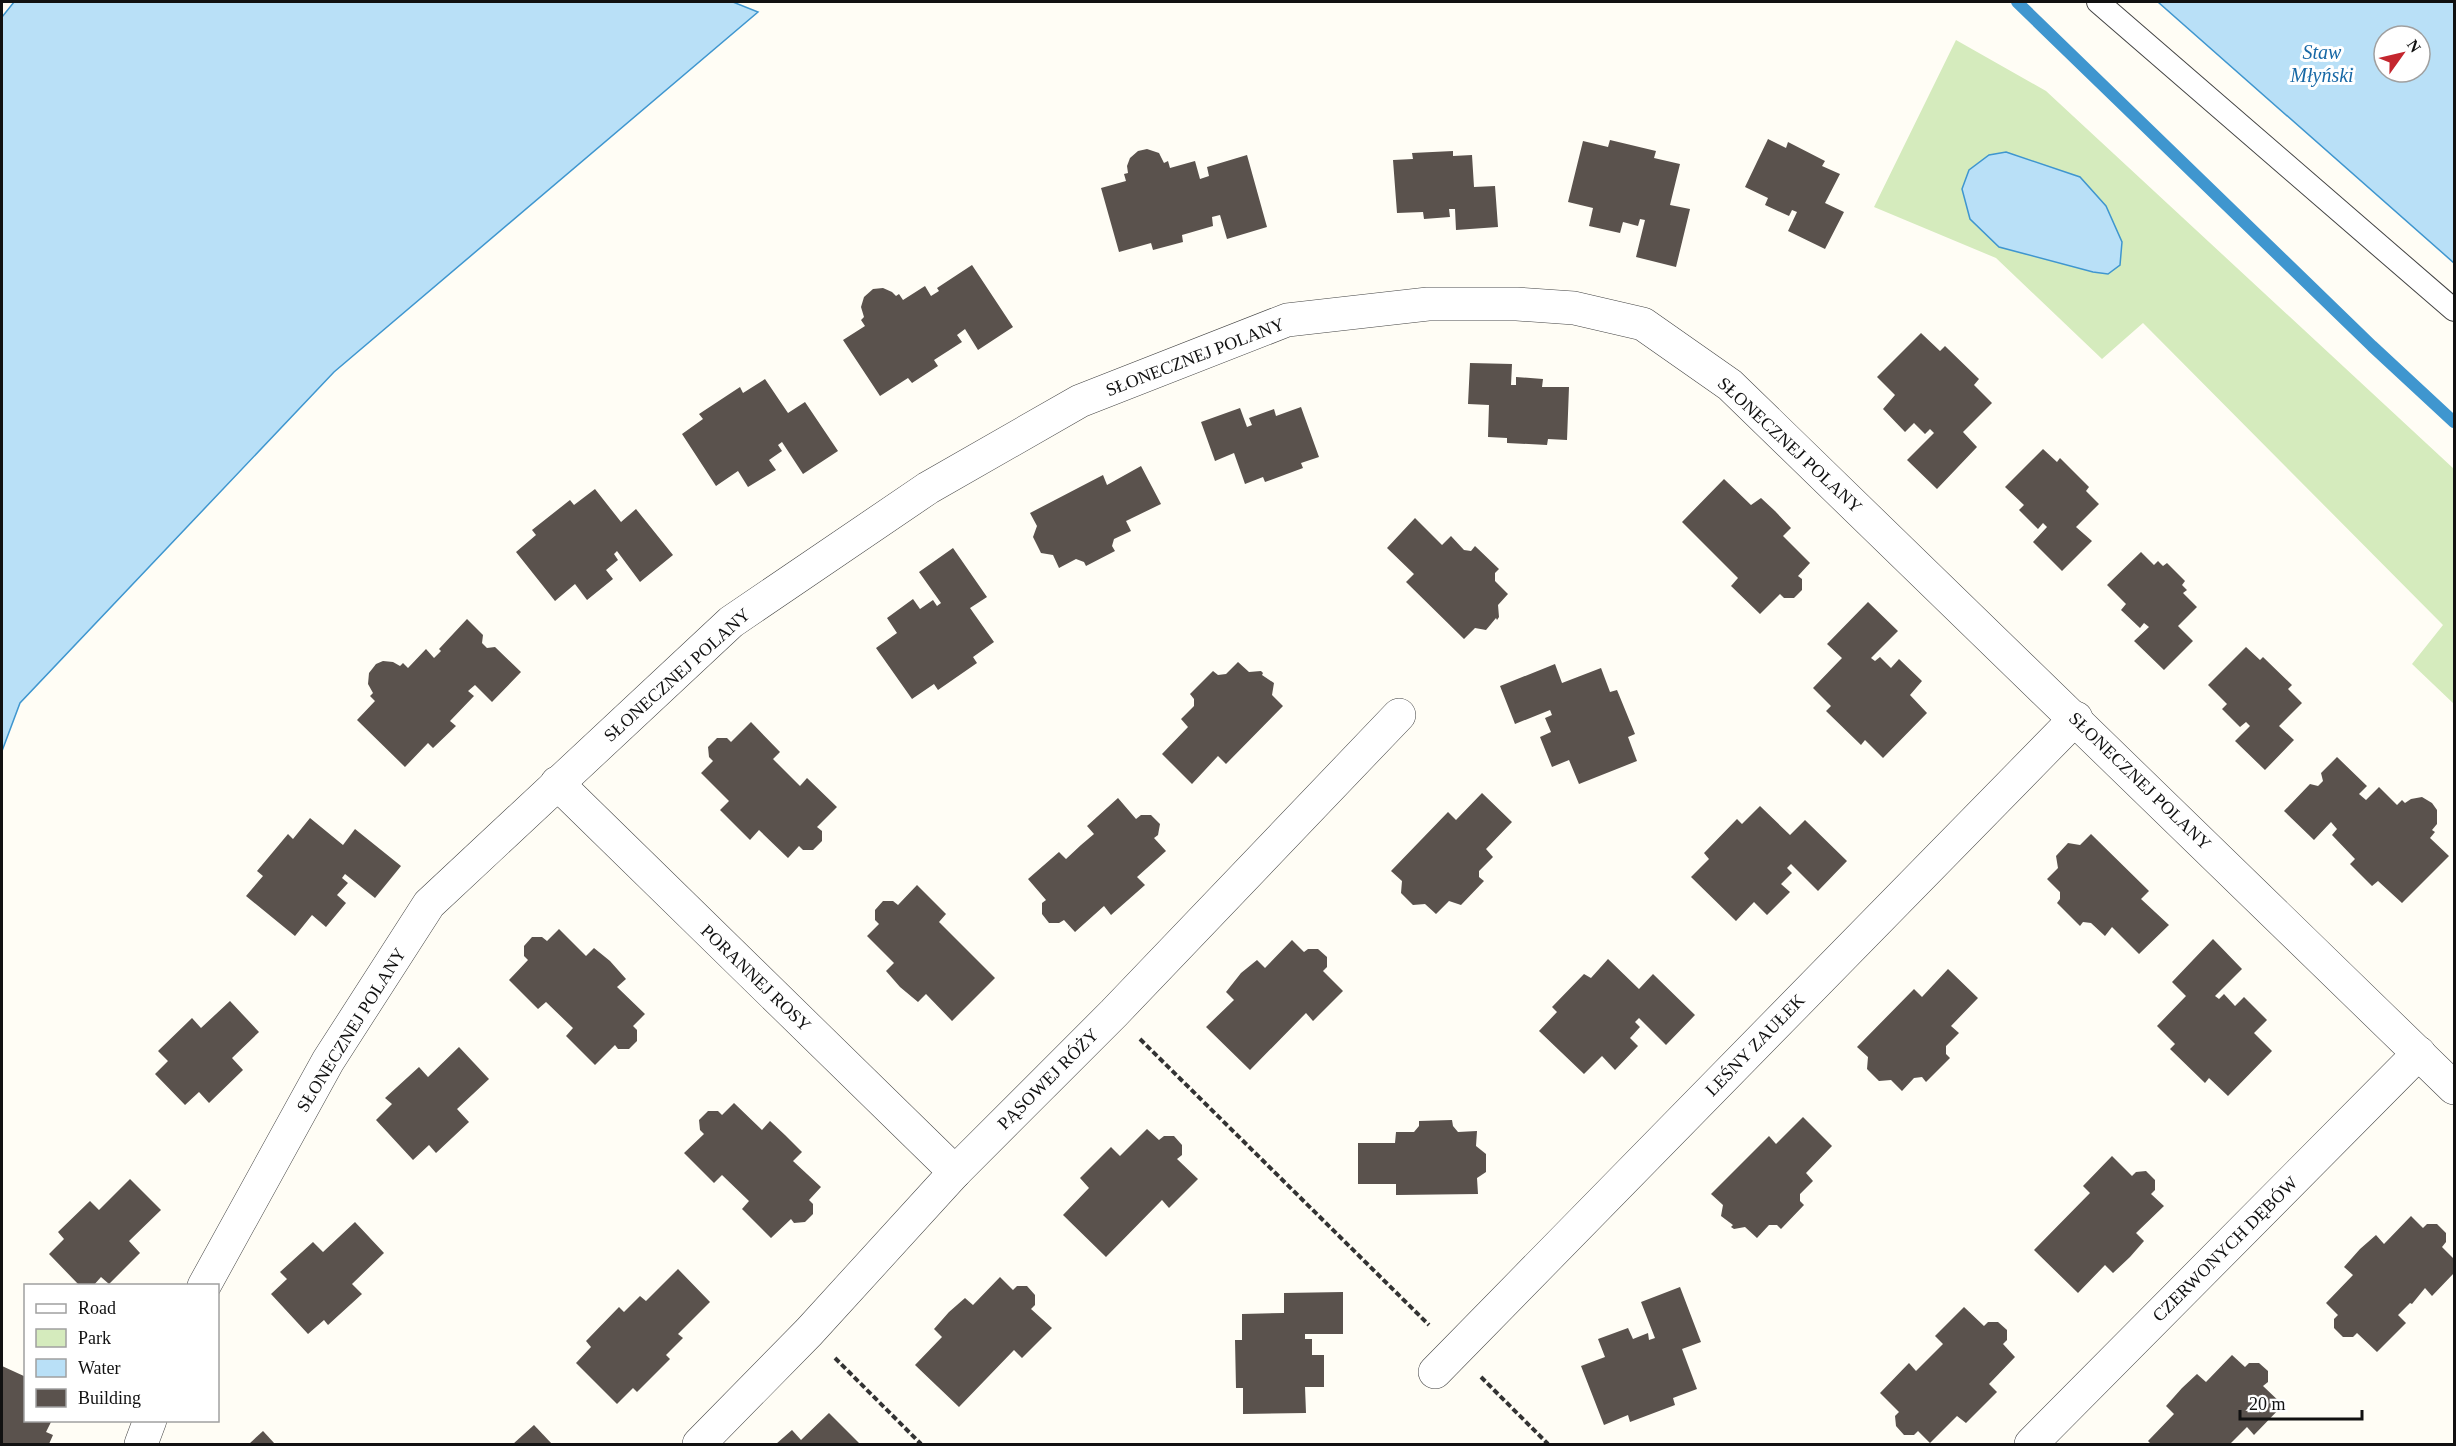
<svg xmlns="http://www.w3.org/2000/svg" width="2456" height="1446" viewBox="0 0 2456 1446" font-family="'Times New Roman',serif">
<style>
.green{fill:#d5ebbd}
.water{fill:#b9e0f7;stroke:#3f96cf;stroke-width:1.5;fill-rule:evenodd}
.lines{fill:none;stroke-linecap:round;stroke-linejoin:round}
.stream{stroke:#3f96cf;stroke-width:12}
.building{fill:#5a524d}
.lane-casing{stroke:#444;stroke-width:24}
.street-casing{stroke:#444;stroke-width:34}
.path{stroke:#333;stroke-width:4;stroke-dasharray:6 3;stroke-linecap:butt}
.lane{stroke:#fff;stroke-width:22}
.street{stroke:#fff;stroke-width:33}
.labels{text-anchor:middle;stroke-width:6;stroke-linejoin:round;paint-order:stroke}
.street-label{font-size:18px;fill:#111;stroke:#fff}
.water-label{font-size:20px;font-style:italic;fill:#1768a6;stroke:#fff}
</style>
<rect width="100%" height="100%" fill="#fffdf5"/>
<!-- green -->
<polygon class="green" points="1956,40 2046,91 2454,469 2454,704 2412,664 2443,625 2143,323 2102,359 1996,258 1874,207"/>
<!-- water -->
<g class="water">
<polygon points="14,2 733,2 758,12 334,372 20,703 2,751 2,17"/>
<path d="M2158 2H2454V263ZM2384 36H2420V72H2384Z"/>
<polygon points="2006,152 2080,177 2106,206 2122,242 2120,265 2108,274 2093,272 1999,247 1970,219 1962,189 1969,170 1989,155"/>
</g>
<g class="lines">
<!-- stream -->
<polyline class="stream" points="2017,2 2372,346 2454,422"/>
</g>
<!-- building -->
<g class="building">
<polygon points="1768,139 1786,148 1788,142 1825,161 1822,166 1840,174 1825,203 1844,212 1825,249 1788,231 1797,212 1792,210 1789,216 1765,205 1768,198 1745,187"/>
<polygon points="1610,140 1656,151 1654,158 1680,164 1670,205 1690,209 1676,267 1636,257 1645,220 1640,219 1638,226 1623,222 1620,233 1589,226 1593,208 1568,202 1583,141 1608,147"/>
<polygon points="1147,149 1159,153 1164,163 1168,161 1170,168 1195,161 1200,179 1209,176 1207,167 1247,155 1267,227 1227,239 1220,215 1212,217 1213,226 1182,235 1183,242 1153,250 1151,243 1119,252 1101,188 1126,181 1124,174 1128,173 1127,166 1130,158 1138,151"/>
<polygon points="1453,151 1453,156 1472,155 1474,187 1495,186 1498,227 1456,230 1455,209 1449,209 1450,217 1424,219 1423,212 1397,213 1393,160 1413,159 1412,153"/>
<polygon points="972,265 1013,327 978,350 965,329 957,335 962,342 934,360 938,366 912,383 908,378 880,396 843,340 865,326 861,320 864,317 861,307 864,297 873,289 883,288 892,292 896,296 899,294 903,300 925,286 931,296 939,291 937,288"/>
<polygon points="1921,333 1940,351 1945,346 1979,379 1974,385 1992,403 1963,432 1977,447 1937,489 1907,460 1934,433 1930,429 1925,434 1914,423 1905,432 1883,409 1895,395 1877,377"/>
<polygon points="1470,363 1512,364 1511,385 1516,385 1516,377 1543,379 1542,387 1569,387 1567,440 1548,439 1547,445 1507,443 1507,438 1488,437 1489,405 1468,404"/>
<polygon points="765,379 788,413 805,402 838,451 803,474 782,442 778,445 782,451 769,460 776,470 748,487 738,471 716,486 682,434 703,419 699,414 740,387 743,393"/>
<polygon points="1301,407 1319,457 1301,463 1303,468 1265,482 1263,477 1245,484 1234,453 1215,461 1201,422 1240,408 1247,427 1252,425 1249,418 1274,409 1276,416"/>
<polygon points="2043,449 2057,462 2060,458 2089,487 2086,491 2099,504 2076,527 2092,541 2062,571 2033,542 2047,527 2043,523 2038,529 2019,510 2024,505 2005,487"/>
<polygon points="1141,466 1161,504 1126,521 1131,531 1114,539 1112,546 1115,551 1086,566 1084,562 1076,559 1059,568 1053,555 1041,553 1033,537 1037,526 1030,513 1103,475 1107,485"/>
<polygon points="1724,479 1751,505 1761,498 1775,511 1791,528 1783,536 1810,563 1798,576 1802,579 1802,590 1794,598 1784,598 1780,594 1760,614 1731,586 1738,578 1682,522"/>
<polygon points="595,489 621,522 636,509 673,555 640,582 617,551 614,554 618,560 606,570 613,579 587,600 575,584 555,601 516,552 536,535 532,530 570,500 574,505"/>
<polygon points="1415,518 1442,545 1451,536 1464,550 1471,551 1475,546 1499,569 1495,573 1495,581 1508,594 1498,605 1499,617 1497,620 1496,618 1486,630 1475,628 1464,639 1406,582 1414,574 1387,548"/>
<polygon points="953,548 987,597 970,608 994,642 973,657 977,663 938,690 934,684 912,699 876,648 897,633 887,618 913,599 920,609 933,600 937,606 941,603 919,572"/>
<polygon points="2141,552 2154,565 2158,561 2163,566 2167,563 2185,581 2182,585 2187,590 2183,593 2197,607 2178,626 2193,641 2164,670 2134,641 2149,627 2144,623 2140,628 2121,610 2126,604 2107,585"/>
<polygon points="1868,602 1898,631 1871,658 1875,661 1880,657 1891,668 1899,659 1922,681 1910,695 1927,713 1883,758 1865,740 1861,745 1826,711 1831,706 1813,688 1842,658 1827,644"/>
<polygon points="467,619 483,635 482,643 487,648 495,647 521,672 492,702 475,685 468,691 474,696 450,721 456,726 433,748 428,743 405,767 357,720 375,701 370,696 373,693 368,684 369,673 376,664 383,661 393,662 400,666 403,663 408,668 426,649 434,658 441,651 439,649"/>
<polygon points="2246,647 2260,660 2263,657 2292,685 2288,689 2302,703 2279,726 2294,740 2265,770 2235,741 2250,726 2246,722 2240,727 2222,709 2227,704 2208,685"/>
<polygon points="1238,662 1249,672 1261,671 1263,673 1262,675 1274,683 1272,695 1283,706 1226,764 1218,756 1192,784 1162,754 1188,727 1181,719 1194,706 1194,699 1190,694 1213,671 1218,675 1226,674"/>
<polygon points="1555,664 1562,683 1601,668 1610,692 1617,690 1635,734 1628,737 1637,761 1579,784 1569,760 1552,767 1540,737 1551,732 1545,718 1552,715 1550,710 1515,724 1500,686"/>
<polygon points="751,722 780,752 773,759 800,786 807,778 837,807 817,827 822,831 822,841 813,850 803,850 799,846 788,858 759,830 750,840 720,810 729,801 701,773 713,761 709,757 708,747 717,738 727,738 731,742"/>
<polygon points="2337,757 2367,786 2359,794 2366,800 2379,787 2397,805 2402,800 2405,803 2411,799 2422,797 2432,803 2437,810 2437,824 2432,830 2435,832 2430,838 2449,856 2402,903 2378,881 2372,886 2350,864 2355,859 2332,835 2337,829 2331,822 2314,840 2284,811 2310,784 2318,786 2323,781 2321,773"/>
<polygon points="1482,793 1512,822 1486,849 1493,857 1479,871 1479,877 1484,881 1461,905 1449,901 1436,914 1425,904 1413,905 1401,893 1402,881 1391,871 1448,812 1456,820"/>
<polygon points="1118,798 1136,819 1141,815 1151,815 1160,824 1158,835 1154,838 1166,851 1137,877 1145,885 1111,915 1104,906 1075,932 1064,920 1059,923 1049,923 1042,914 1042,903 1046,900 1028,879 1059,852 1066,859 1081,845 1094,834 1087,826"/>
<polygon points="1760,806 1790,835 1805,820 1847,861 1818,891 1791,864 1787,868 1792,873 1781,884 1790,892 1767,915 1754,902 1736,921 1691,877 1709,859 1704,853 1737,819 1742,824"/>
<polygon points="310,818 343,845 355,829 401,866 375,898 345,874 342,878 348,883 337,895 346,903 326,927 312,915 295,936 246,896 263,876 257,871 288,834 293,839"/>
<polygon points="2091,834 2149,891 2141,899 2169,925 2139,954 2112,927 2105,936 2091,923 2083,922 2080,926 2057,903 2060,899 2060,892 2047,879 2058,868 2056,856 2068,843 2080,845"/>
<polygon points="917,885 946,914 939,922 995,978 952,1021 926,994 918,1002 900,987 886,971 894,963 867,936 879,924 875,920 875,910 883,901 893,901 898,905"/>
<polygon points="559,929 586,956 594,948 610,961 626,979 617,987 645,1014 633,1026 637,1030 637,1041 629,1049 618,1049 615,1045 595,1065 566,1036 573,1028 546,1002 538,1009 509,980 528,960 524,956 524,946 532,937 542,937 547,941"/>
<polygon points="2213,939 2242,969 2215,996 2219,999 2224,994 2235,1006 2244,997 2267,1020 2254,1033 2272,1051 2228,1096 2209,1078 2205,1083 2170,1049 2175,1044 2157,1026 2186,996 2172,982"/>
<polygon points="1292,940 1304,952 1308,949 1318,949 1327,957 1327,967 1323,971 1343,991 1313,1021 1306,1013 1250,1070 1206,1027 1234,1000 1226,992 1241,973 1257,960 1265,968"/>
<polygon points="1608,959 1639,989 1653,974 1695,1015 1666,1045 1639,1018 1635,1022 1640,1027 1630,1038 1638,1046 1615,1070 1602,1056 1584,1074 1539,1031 1557,1012 1552,1007 1584,974 1591,978"/>
<polygon points="1948,969 1978,998 1951,1026 1959,1033 1946,1046 1946,1054 1950,1058 1926,1082 1922,1077 1914,1078 1902,1091 1891,1080 1879,1081 1867,1069 1868,1057 1857,1047 1914,989 1922,997"/>
<polygon points="230,1001 259,1032 232,1058 243,1070 209,1103 199,1092 185,1105 155,1074 168,1061 158,1051 192,1018 201,1028"/>
<polygon points="459,1047 489,1079 457,1109 469,1122 436,1153 429,1145 413,1160 376,1120 392,1104 385,1098 419,1067 428,1077"/>
<polygon points="734,1103 762,1130 770,1121 785,1135 802,1152 793,1161 821,1187 809,1200 813,1204 813,1214 805,1222 794,1223 791,1219 771,1238 742,1209 749,1201 722,1175 714,1183 684,1153 704,1134 700,1130 699,1120 708,1111 718,1111 722,1115"/>
<polygon points="1803,1117 1832,1146 1806,1173 1813,1181 1800,1194 1800,1201 1804,1205 1781,1229 1777,1225 1769,1225 1757,1238 1745,1227 1734,1229 1731,1227 1733,1225 1721,1216 1723,1205 1711,1194 1769,1136 1776,1144"/>
<polygon points="1452,1120 1453,1126 1458,1132 1477,1131 1476,1146 1486,1154 1486,1172 1477,1178 1478,1194 1396,1195 1396,1184 1358,1184 1358,1143 1395,1143 1396,1132 1414,1132 1419,1126 1419,1121"/>
<polygon points="1147,1129 1159,1140 1164,1136 1174,1136 1182,1145 1182,1155 1177,1159 1198,1179 1169,1208 1162,1200 1106,1257 1063,1215 1089,1188 1080,1178 1111,1147 1120,1156"/>
<polygon points="2112,1156 2132,1176 2136,1172 2146,1171 2155,1180 2155,1190 2151,1194 2164,1206 2136,1233 2144,1241 2130,1257 2113,1273 2105,1265 2078,1293 2034,1250 2090,1193 2083,1186"/>
<polygon points="130,1179 161,1210 129,1241 140,1253 109,1284 101,1277 93,1286 80,1286 49,1254 64,1239 58,1232 90,1201 99,1210"/>
<polygon points="2411,1216 2423,1228 2427,1224 2437,1224 2446,1233 2446,1242 2442,1247 2454,1259 2454,1273 2432,1296 2425,1288 2412,1304 2410,1303 2398,1315 2406,1323 2377,1352 2357,1333 2353,1337 2343,1337 2334,1328 2334,1319 2338,1315 2326,1303 2353,1275 2344,1267 2360,1249 2376,1235 2384,1244"/>
<polygon points="355,1222 384,1253 352,1284 362,1294 328,1325 324,1320 308,1334 271,1294 287,1279 280,1272 313,1242 323,1252"/>
<polygon points="678,1269 710,1302 678,1334 683,1338 666,1355 670,1359 637,1392 633,1388 617,1404 576,1363 591,1347 586,1341 619,1307 624,1312 640,1296 646,1301"/>
<polygon points="1000,1277 1013,1290 1017,1286 1027,1286 1035,1295 1035,1305 1031,1309 1052,1328 1022,1358 1014,1350 959,1407 915,1365 942,1337 934,1329 949,1312 965,1298 973,1305"/>
<polygon points="1680,1287 1701,1342 1682,1349 1697,1389 1673,1398 1675,1405 1630,1422 1628,1415 1604,1425 1581,1366 1605,1357 1598,1339 1628,1328 1633,1339 1648,1333 1649,1340 1655,1338 1641,1302"/>
<polygon points="1343,1292 1343,1334 1305,1334 1305,1339 1312,1339 1312,1355 1324,1355 1324,1387 1305,1387 1306,1413 1243,1414 1243,1388 1236,1388 1235,1340 1242,1340 1242,1314 1284,1313 1284,1293"/>
<polygon points="1964,1307 1984,1326 1988,1322 1998,1322 2007,1330 2007,1340 2003,1344 2015,1357 1989,1384 1997,1392 1966,1423 1957,1416 1930,1443 1918,1431 1914,1435 1904,1435 1896,1426 1895,1416 1899,1412 1880,1393 1909,1363 1916,1371 1943,1344 1935,1336"/>
<polygon points="2232,1355 2245,1367 2249,1363 2259,1363 2268,1371 2268,1382 2263,1386 2283,1405 2254,1435 2247,1427 2230,1444 2151,1444 2148,1441 2174,1414 2166,1406 2182,1388 2197,1374 2206,1382"/>
<polygon points="2,1366 26,1377 26,1420 52,1420 46,1432 53,1435 49,1444 2,1444"/>
<polygon points="829,1413 859,1443 858,1444 776,1444 792,1430 801,1440"/>
<polygon points="534,1425 552,1444 513,1444"/>
<polygon points="263,1431 275,1444 249,1444"/>
</g>
<g class="lines">
<defs>
<polyline id="lane" points="2098,2 2454,310"/>
<g id="street">
<polyline points="557,783 955,1172"/>
<polyline points="204,1286 328,1061 429,904 731,622 928,488 1080,401 1287,320 1428,304 1517,304 1574,308 1643,324 1730,385 2454,1088"/>
<polyline points="1435,1372 2076,718"/>
<polyline points="141,1444 150,1420"/>
<polyline points="699,1444 809,1332 955,1172 1114,1013 1399,715"/>
<polyline points="2031,1444 2419,1053"/>
</g>
</defs>
<!-- lane casing -->
<use href="#lane" class="lane-casing"/>
<!-- street casing -->
<use href="#street" class="street-casing"/>
<!-- path -->
<g class="path">
<polyline points="1140,1039 1429,1325"/>
<polyline points="835,1358 921,1444"/>
<polyline points="1481,1377 1548,1444"/>
</g>
<!-- lane -->
<use href="#lane" class="lane"/>
<!-- street -->
<use href="#street" class="street"/>
</g>
<g class="labels">
<!-- street labels -->
<g class="street-label">
<text transform="translate(1195 357) rotate(-21)" y="6">SŁONECZNEJ POLANY</text>
<text transform="translate(1790 445) rotate(43)" y="6">SŁONECZNEJ POLANY</text>
<text transform="translate(677 675) rotate(-42)" y="6">SŁONECZNEJ POLANY</text>
<text transform="translate(2140 781) rotate(44)" y="6">SŁONECZNEJ POLANY</text>
<text transform="translate(756 978) rotate(44)" y="6">PORANNEJ ROSY</text>
<text transform="translate(351 1030) rotate(-58)" y="6">SŁONECZNEJ POLANY</text>
<text transform="translate(1755 1045) rotate(-46)" y="6">LEŚNY ZAUŁEK</text>
<text transform="translate(1048 1079) rotate(-45)" y="6">PĄSOWEJ RÓŻY</text>
<text transform="translate(2225 1249) rotate(-45)" y="6">CZERWONYCH DĘBÓW</text>
</g>
<!-- water labels -->
<g class="water-label">
<text x="2322" y="59">Staw<tspan x="2322" dy="23">Młyński</tspan></text>
</g>
</g>
<!-- border -->
<rect width="2456" height="1446" fill="none" stroke="#111111" stroke-width="6"/>
<!-- legend -->
<rect x="24" y="1284" width="195" height="138" fill="#ffffff" stroke="#a0a0a0" stroke-width="1.5"/>
<rect x="36" y="1304" width="30" height="9" fill="#ffffff" stroke="#a0a0a0" stroke-width="1.5"/>
<text x="78" y="1314" font-size="18" fill="#111111">Road</text>
<rect x="36" y="1329" width="30" height="18" fill="#d5ebbd" stroke="#a0a0a0" stroke-width="1.5"/>
<text x="78" y="1344" font-size="18" fill="#111111">Park</text>
<rect x="36" y="1359" width="30" height="18" fill="#b9e0f7" stroke="#a0a0a0" stroke-width="1.5"/>
<text x="78" y="1374" font-size="18" fill="#111111">Water</text>
<rect x="36" y="1389" width="30" height="18" fill="#5a524d" stroke="#a0a0a0" stroke-width="1.5"/>
<text x="78" y="1404" font-size="18" fill="#111111">Building</text>
<!-- north arrow -->
<g transform="translate(2402 54) rotate(56)"><circle r="28" fill="#ffffff" stroke="#a0a0a0" stroke-width="1.5"/>
<path d="M0-4.5L10 22L0 15L-10 22Z" fill="#c4262e"/>
<text y="-9" font-size="16" font-weight="bold" text-anchor="middle" fill="#111111">N</text>
</g>
<!-- scale -->
<path d="M2240 1410v9h122v-9" fill="none" stroke="#111111" stroke-width="3"/>
<text x="2249" y="1410" font-size="18" fill="#111111" stroke="#ffffff" stroke-width="4.5" paint-order="stroke">20 m</text>
</svg>
